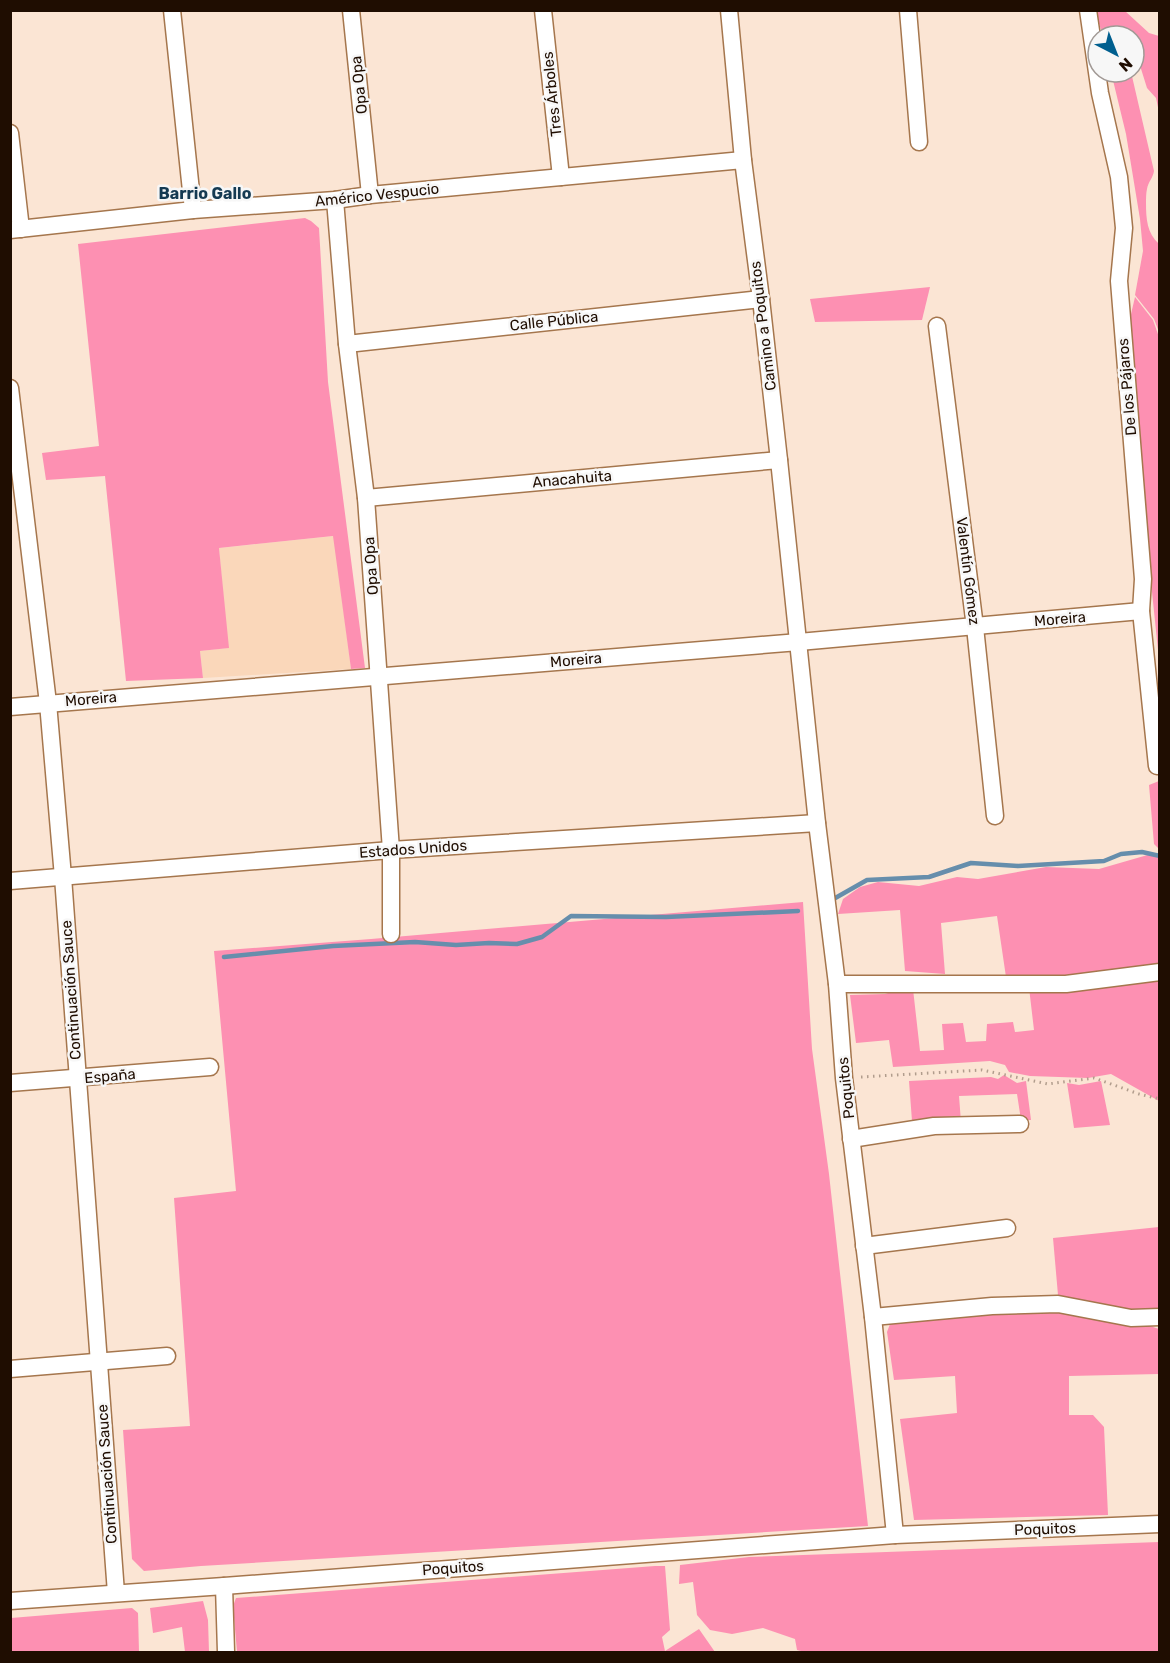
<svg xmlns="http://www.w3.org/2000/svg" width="1170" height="1663" viewBox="0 0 1170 1663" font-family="Rubik,sans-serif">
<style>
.built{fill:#fad7ba}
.green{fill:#fd90b2}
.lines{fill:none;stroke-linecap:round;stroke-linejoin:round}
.stream{stroke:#668eac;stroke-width:4.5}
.minor-casing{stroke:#a5764d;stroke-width:19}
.path{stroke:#b19d8d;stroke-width:3;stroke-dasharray:1.5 4.5;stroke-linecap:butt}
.minor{stroke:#fff;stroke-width:16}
.labels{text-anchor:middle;stroke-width:5;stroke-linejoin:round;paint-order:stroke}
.street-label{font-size:15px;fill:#1f0d01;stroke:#f7f7f7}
.neighbourhood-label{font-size:16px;font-weight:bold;fill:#153a52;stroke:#f7f7f7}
</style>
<rect width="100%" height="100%" fill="#fbe5d4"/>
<!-- built -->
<polygon class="built" points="334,536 351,669 203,678 200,651 228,648 219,548"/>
<!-- green -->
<g class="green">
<polygon points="1095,11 1125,11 1149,33 1159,36 1159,112 1156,98 1147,88 1137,56 1134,53 1134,36 1103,36"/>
<path d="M1111 72H1131L1154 171C1153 178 1148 182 1147 189 1146 193 1146 199 1146 203 1146 219 1147 233 1159 244V332L1154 319 1135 295 1143 251 1140 219 1126 134Z"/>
<polygon points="305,218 311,221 319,228 328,382 365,668 351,669 333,536 219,548 229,648 200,651 203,678 126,681 105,476 46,480 42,453 99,446 78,244"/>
<polygon points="930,287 922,320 815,322 810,299"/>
<polygon points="1135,297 1153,320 1159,337 1159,660 1144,514 1128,327"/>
<polygon points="1159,781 1160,781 1159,849 1154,844 1149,785"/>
<polygon points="1151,854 1159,855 1159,1101 1111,1074 1088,1078 1030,1076 1009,1072 1005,1065 990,1061 893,1067 889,1040 856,1043 850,995 885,994 898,990 913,989 920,1051 944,1050 942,1024 963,1023 966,1042 986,1041 987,1024 1013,1022 1015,1032 1034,1030 1028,979 1020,975 1006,977 997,916 941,923 945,974 905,971 900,910 838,914 843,899 860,887 878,882 919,886 957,877 978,879 1046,867 1099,869"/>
<polygon points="803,902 812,1049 829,1174 868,1526 201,1566 144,1571 132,1559 123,1430 190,1426 174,1198 236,1191 214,951 371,939"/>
<polygon points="1004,1075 1017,1083 1026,1081 1031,1120 1021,1120 1017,1094 959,1096 961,1122 912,1121 909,1081 991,1077 998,1079"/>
<polygon points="1101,1081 1110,1125 1074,1128 1067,1083 1079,1085"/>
<polygon points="1159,1227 1159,1320 1058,1295 1053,1238"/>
<polygon points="990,1310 1083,1312 1150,1326 1159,1329 1159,1374 1069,1376 1069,1415 1093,1415 1104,1427 1108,1515 914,1520 900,1419 957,1413 955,1376 894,1380 887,1332 890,1324"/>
<polygon points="1159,1542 1159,1652 859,1652 857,1651 805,1652 797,1650 795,1639 763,1628 732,1634 710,1630 697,1615 693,1582 679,1584 680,1565 749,1557"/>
<polygon points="655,1566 665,1566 670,1630 662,1637 665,1651 699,1629 715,1652 237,1652 233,1606 236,1598"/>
<polygon points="203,1601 208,1620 209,1652 185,1652 182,1627 153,1633 150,1608"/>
<polygon points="132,1608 138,1613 139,1652 11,1652 11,1618"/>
</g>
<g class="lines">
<!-- stream -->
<g class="stream">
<polyline points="830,901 867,880 929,877 971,863 1018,866 1104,861 1121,854 1142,852 1160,856"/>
<polyline points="224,957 333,946 415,942 456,945 489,943 517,944 542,937 571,916 666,917 798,911"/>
</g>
<defs>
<g id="minor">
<polyline points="172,10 193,210"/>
<polyline points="351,10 370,195"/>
<polyline points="543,10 561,177"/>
<polyline points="729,10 743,160 761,299 779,460 817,823 837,984 844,1078 873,1317 895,1535"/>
<polyline points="908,10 919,142"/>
<polyline points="1088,10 1100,93 1119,177 1124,228 1119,281 1143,579 1141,611 1157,766"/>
<polyline points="10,133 21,229"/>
<polyline points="335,200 347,344 366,498 391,850 391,934"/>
<polyline points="10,230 193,210 335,200 370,195 743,160"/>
<polyline points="937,326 975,627 995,816"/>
<polyline points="347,344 761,299"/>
<polyline points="10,388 48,703 63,877 116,1593"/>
<polyline points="366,498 779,460"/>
<polyline points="10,707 799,642 1141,611"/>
<polyline points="10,881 391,850 817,823"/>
<polyline points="837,984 1066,984 1160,972"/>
<polyline points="10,1083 210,1067"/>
<polyline points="851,1139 934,1126 1020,1124"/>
<polyline points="864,1246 1007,1228"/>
<polyline points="873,1317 992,1306 1058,1304 1131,1318 1160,1317"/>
<polyline points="10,1369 167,1356"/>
<polyline points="224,1586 226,1652"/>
<polyline points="10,1601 224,1586 895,1535 1160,1524"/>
</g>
</defs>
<!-- minor casing -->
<use href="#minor" class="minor-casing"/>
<!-- path -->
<polyline class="path" points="861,1077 982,1070 1048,1084 1094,1078 1139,1094 1160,1099"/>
<!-- minor -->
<use href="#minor" class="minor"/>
</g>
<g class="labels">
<!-- street labels -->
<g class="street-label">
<text transform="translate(359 85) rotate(-96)" y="5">Opa Opa</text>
<text transform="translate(552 94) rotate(-96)" y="5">Tres Árboles</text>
<text transform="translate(377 195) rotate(-6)" y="5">Américo Vespucio</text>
<text transform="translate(554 321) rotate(-6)" y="5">Calle Pública</text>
<text transform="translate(763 326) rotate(-97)" y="5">Camino a Poquitos</text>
<text transform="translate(1127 387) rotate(-95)" y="5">De los Pájaros</text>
<text transform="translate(572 479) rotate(-5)" y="5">Anacahuita</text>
<text transform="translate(371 566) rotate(-94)" y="5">Opa Opa</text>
<text transform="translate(968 571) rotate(83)" y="5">Valentín Gómez</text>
<text transform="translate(1060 619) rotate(-5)" y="5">Moreira</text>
<text transform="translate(576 660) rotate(-5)" y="5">Moreira</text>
<text transform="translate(91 699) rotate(-5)" y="5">Moreira</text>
<text transform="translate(413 849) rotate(-4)" y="5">Estados Unidos</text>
<text transform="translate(71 990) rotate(-94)" y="5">Continuación Sauce</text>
<text transform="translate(110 1076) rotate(-5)" y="5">España</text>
<text transform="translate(846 1088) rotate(-96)" y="5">Poquitos</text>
<text transform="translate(107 1474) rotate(-94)" y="5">Continuación Sauce</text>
<text transform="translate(1045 1529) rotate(-2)" y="5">Poquitos</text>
<text transform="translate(453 1568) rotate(-4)" y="5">Poquitos</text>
</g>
<!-- neighbourhood labels -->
<g class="neighbourhood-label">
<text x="205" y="199">Barrio Gallo</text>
</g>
</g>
<!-- border -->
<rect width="1170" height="1663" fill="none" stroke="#1f0d01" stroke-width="24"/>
<!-- north arrow -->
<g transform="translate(1116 54) rotate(138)"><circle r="28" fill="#f7f7f7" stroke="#a19995" stroke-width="1.5"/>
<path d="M0-4.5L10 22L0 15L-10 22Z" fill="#005f8f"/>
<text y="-9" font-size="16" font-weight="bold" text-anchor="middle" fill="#1f0d01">N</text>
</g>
</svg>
